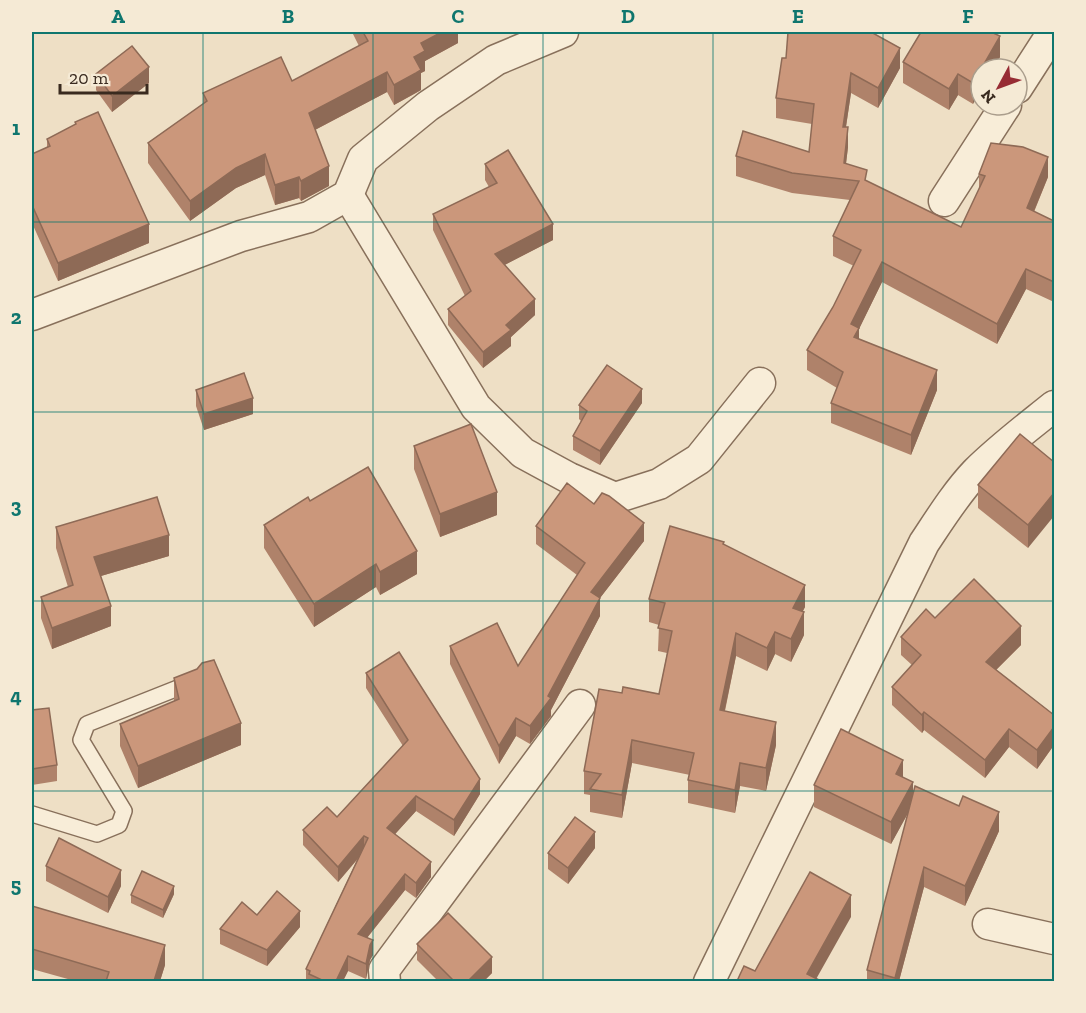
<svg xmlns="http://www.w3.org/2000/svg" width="1086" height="1013" viewBox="0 0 1086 1013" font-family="'Zilla Slab',serif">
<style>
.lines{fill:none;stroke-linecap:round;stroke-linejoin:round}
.lane-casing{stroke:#88705b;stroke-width:18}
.street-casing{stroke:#88705b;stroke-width:33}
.lane{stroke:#f8edd8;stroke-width:15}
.street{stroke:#f8edd8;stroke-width:30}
.wall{fill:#af826a}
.shaded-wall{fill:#8e6a56}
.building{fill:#cb977b;stroke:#8e6a56;stroke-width:1.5}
.grid{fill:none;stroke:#0f766e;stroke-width:1.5;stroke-opacity:0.55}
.neatline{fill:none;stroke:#0f766e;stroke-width:2}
.grid-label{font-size:20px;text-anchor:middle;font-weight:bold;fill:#0f766e}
</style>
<rect width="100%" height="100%" fill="#eedfc5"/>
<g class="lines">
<defs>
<polyline id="lane" points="32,814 97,834 119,825 124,811 81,740 87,724 193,682"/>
<g id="street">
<polyline points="1017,88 1053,32"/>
<polyline points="348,195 476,407 523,453 569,478 615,498 659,484 699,459 760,383"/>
<polyline points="944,201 1006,105"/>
<polyline points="32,315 241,236 309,217 348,195 363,159 428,106 496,60 563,32"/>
<polyline points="988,924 1054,939"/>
<polyline points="385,982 384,970 580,705"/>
<path d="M709 982 924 543C940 519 956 493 976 472 1000 448 1028 427 1054 406"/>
</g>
</defs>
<!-- lane casing -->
<use href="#lane" class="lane-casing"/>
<!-- street casing -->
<use href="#street" class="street-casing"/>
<!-- lane -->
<use href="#lane" class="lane"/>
<!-- street -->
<use href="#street" class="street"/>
</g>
<!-- wall -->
<g class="wall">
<polygon points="352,32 458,32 458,43 425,61 425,71 421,73 421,90 416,93 394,105 387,92 315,130 329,186 301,201 299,198 275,205 265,175 236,188 190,221 148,163 148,143 203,104 203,93 292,81 359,46"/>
<polygon points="1000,57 993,69 981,69 973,104 958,95 949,110 903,83 903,62"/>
<polygon points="786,58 900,68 878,108 851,93 846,127 848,147 846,164 867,181 961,227 979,190 979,174 1048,177 1034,212 1054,221 1054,302 1026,289 997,344 882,282 859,329 859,339 937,390 911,455 831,423 831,403 837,388 807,370 807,350 833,307 854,266 833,256 833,236 850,200 792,193 736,176 736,156 809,152 812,124 776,118 776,98"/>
<polygon points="96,74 149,83 112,112 96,90"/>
<polygon points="75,122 149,243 58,281 32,223 32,154 47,148 47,139 75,125"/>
<polygon points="485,164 553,240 504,265 535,315 511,337 511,346 483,368 448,325 448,309 465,296 433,230 433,214 489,187 485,180"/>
<polygon points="196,390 253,414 204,430 196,406"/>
<polygon points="642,403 600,465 573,450 573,436 581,421 579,419 579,405"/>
<polygon points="414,446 497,515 440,537 414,469"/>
<polygon points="1054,462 1028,548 978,508 978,485"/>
<polygon points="310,501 417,574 380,595 376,587 314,627 264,548 264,525"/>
<polygon points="536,526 644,541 600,598 600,616 551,710 551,716 530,744 516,736 499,764 450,664 450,646 518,666 577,575 536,544"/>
<polygon points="56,527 169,556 101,576 111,626 52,649 41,618 41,597 68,587 56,548"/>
<polygon points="724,544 805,607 802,612 804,635 791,662 775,654 767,671 736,656 725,711 776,745 766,791 740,786 735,813 688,803 688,780 690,775 632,763 622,818 590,812 590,795 584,794 584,771 622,693 659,694 667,653 658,651 659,625 649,622 649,599"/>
<polygon points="935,618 1021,645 996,670 1054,715 1054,745 1037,769 1009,747 985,778 924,730 922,733 892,705 892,687 912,665 901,655 901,637"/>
<polygon points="366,673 480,794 454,836 416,811 395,834 431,877 416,898 405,890 367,938 373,955 370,960 366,979 348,971 343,981 306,981 306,969 357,860 338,882 303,845 303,830 337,817 403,746 366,688"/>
<polygon points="174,678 241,745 138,788 120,746 120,724 174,702"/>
<polygon points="32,710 57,765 57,781 32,785"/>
<polygon points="903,778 913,794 999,831 965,906 924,887 899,981 867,981 867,970 908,813 891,844 814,807 814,785"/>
<polygon points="1052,834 1054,835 1054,858 1052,855"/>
<polygon points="595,848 568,884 548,869 548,853"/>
<polygon points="46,866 121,886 108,913 46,881"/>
<polygon points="174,894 163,918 131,903 131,895"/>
<polygon points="32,906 165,965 160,981 75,981 32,969"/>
<polygon points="257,915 300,927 267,966 220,944 220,929"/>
<polygon points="417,944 492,973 484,981 438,981 417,960"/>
</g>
<!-- shaded-wall -->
<g class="shaded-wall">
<polygon points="442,32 458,32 458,43 425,61 425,71 421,73 421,90 394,105 394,85 421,43"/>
<polygon points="1000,36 1000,57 993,69 981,69"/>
<polygon points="900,48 900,68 878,108 878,88"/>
<polygon points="149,67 149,83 112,112 112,96"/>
<polygon points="981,69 981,90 973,104 973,83"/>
<polygon points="387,72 387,92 309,133 309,113"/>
<polygon points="851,73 851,93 843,146 843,127"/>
<polygon points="958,74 958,95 949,110 949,89"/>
<polygon points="848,127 848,147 844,179 844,163"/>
<polygon points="265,154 265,175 236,188 190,221 190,201 236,168"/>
<polygon points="1048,157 1048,177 1027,228 1027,208"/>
<polygon points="329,166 329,186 301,201 301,181"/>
<polygon points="299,177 299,198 275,205 275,185"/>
<polygon points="149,224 149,243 58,281 58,263"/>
<polygon points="553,224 553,240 495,270 495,254"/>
<polygon points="882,262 882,282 859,329 859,348 854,357 851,324"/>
<polygon points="1026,269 1026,289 997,344 997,324"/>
<polygon points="535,299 535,315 511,337 511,346 483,368 483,352 506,325"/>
<polygon points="937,370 937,390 911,455 911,435"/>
<polygon points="642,389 642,403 600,465 600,451"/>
<polygon points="253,398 253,414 204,430 204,414"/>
<polygon points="497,492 497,515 440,537 440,514"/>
<polygon points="1054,493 1054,516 1028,548 1028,525"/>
<polygon points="644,523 644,541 600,598 600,616 551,710 551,716 530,744 530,726 548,696 591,592"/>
<polygon points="169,535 169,556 94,578 94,557"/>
<polygon points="417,551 417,574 380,595 380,572"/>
<polygon points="376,564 376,587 314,627 314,604"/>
<polygon points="805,585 805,607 793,631 793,608"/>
<polygon points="111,606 111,626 52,649 52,628"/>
<polygon points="804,612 804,635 791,662 791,639"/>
<polygon points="1021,626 1021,645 986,680 986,662"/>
<polygon points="775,632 775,654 767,671 767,648"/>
<polygon points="736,633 736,656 720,733 720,710"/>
<polygon points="924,712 924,730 922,733 922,715"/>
<polygon points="516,718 516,736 499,764 499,746"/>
<polygon points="776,722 776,745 766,791 766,768"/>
<polygon points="241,723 241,745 138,788 138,766"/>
<polygon points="1054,727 1054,745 1037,769 1037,750"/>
<polygon points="1009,729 1009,747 985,778 985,760"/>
<polygon points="632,740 632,763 622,818 622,795"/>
<polygon points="903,760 903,782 896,774"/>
<polygon points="740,763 740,786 735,813 735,790"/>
<polygon points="480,779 480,794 454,836 454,820"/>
<polygon points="913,782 913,804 891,844 891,822"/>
<polygon points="416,796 416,811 387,843 387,828"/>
<polygon points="999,812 999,831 965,906 965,886"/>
<polygon points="595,832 595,848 568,884 568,868"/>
<polygon points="364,836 364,851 338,882 338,867"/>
<polygon points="431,862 431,877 416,898 416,883"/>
<polygon points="924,867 924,887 899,981 895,981 895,978"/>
<polygon points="121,870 121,886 108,913 108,897"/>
<polygon points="405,874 405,890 358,949 358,934"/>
<polygon points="174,886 174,894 163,918 163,910"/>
<polygon points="851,895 851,917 815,981 807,974"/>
<polygon points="300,911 300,927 267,966 267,950"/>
<polygon points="373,940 373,955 370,960 366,979 366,964 370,945"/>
<polygon points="165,945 165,965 160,981 154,981"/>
<polygon points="348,956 348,971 343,981 336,981"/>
<polygon points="492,957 492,973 484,981 468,981"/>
</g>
<!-- building -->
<g class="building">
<polygon points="363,32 442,32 421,43 425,51 414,57 421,70 416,73 394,85 387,72 309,113 329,166 301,181 299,177 275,185 265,154 236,168 190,201 148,143 207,101 203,93 281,57 292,81 368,41"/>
<polygon points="788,32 871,32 900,48 878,88 851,73 843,127 848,127 844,163 867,170 865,180 961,227 985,176 979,174 991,143 1023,147 1048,157 1027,208 1054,221 1054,282 1026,269 997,324 882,262 851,324 859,328 854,337 937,370 911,435 831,403 843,372 807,350 833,307 861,250 833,236 859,181 792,173 736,156 743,131 809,152 814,104 776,98 782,58 786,58"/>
<polygon points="921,32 991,32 1000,36 973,83 958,74 949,89 903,62"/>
<polygon points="132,46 149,67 112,96 96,74"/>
<polygon points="98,112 149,224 58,263 32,205 32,154 50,146 47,139 76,124 75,122"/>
<polygon points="508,150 553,224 495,254 535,299 506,325 511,330 483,352 448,309 471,291 433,214 497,183 485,164"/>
<polygon points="607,365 642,389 600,451 573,436 587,411 579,405"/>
<polygon points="244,373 253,398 204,414 196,390"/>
<polygon points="471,424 497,492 440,514 414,446"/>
<polygon points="1020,434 1054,462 1054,493 1028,525 978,485"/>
<polygon points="368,467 417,551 380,572 376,564 314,604 264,525 308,497 310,501"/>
<polygon points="567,483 594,504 602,493 609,496 644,523 591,592 600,598 548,696 551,698 530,726 516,718 499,746 450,646 497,623 518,666 585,563 536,526"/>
<polygon points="157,497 169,535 94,557 111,606 52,628 41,597 73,585 56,527"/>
<polygon points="670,526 724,542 723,544 805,585 793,608 804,612 791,639 775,632 767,648 736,633 720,710 776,722 766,768 740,763 735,790 688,780 694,753 632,740 622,795 590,789 601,774 584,771 599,689 622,693 623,687 659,694 672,631 658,628 665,603 649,599"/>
<polygon points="974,579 1021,626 986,662 1054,715 1054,727 1037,750 1009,729 985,760 924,712 922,715 892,687 921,655 901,637 926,609 935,618"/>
<polygon points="399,652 480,779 454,820 416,796 387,828 431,862 416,883 405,874 358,934 373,940 370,945 366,964 348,956 336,981 324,981 309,974 310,971 306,969 368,838 364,836 338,867 303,830 327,807 337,817 408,740 366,673"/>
<polygon points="214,660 241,723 138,766 120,724 179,699 174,678 197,669 202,663"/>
<polygon points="49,708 57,765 32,769 32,710"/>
<polygon points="841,729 903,760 896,774 913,782 891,822 814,785"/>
<polygon points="915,786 959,806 963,796 999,812 965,886 924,867 895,978 867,970"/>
<polygon points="575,817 595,832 568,868 548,853"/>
<polygon points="59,838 121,870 108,897 46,866"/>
<polygon points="142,871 174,886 163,910 131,895"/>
<polygon points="810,872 851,895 807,974 821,981 737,981 744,966 755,971"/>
<polygon points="277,891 300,911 267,950 220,929 242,902 257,915"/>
<polygon points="32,906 165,945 154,981 106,981 109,972 32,949"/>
<polygon points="448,913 492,957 468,981 454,981 417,944"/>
</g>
<!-- grid -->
<path class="grid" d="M203 32V982M373 32V982M543 32V982M713 32V982M883 32V982M32 222H1054M32 412H1054M32 601H1054M32 791H1054"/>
<!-- border -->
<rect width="1086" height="1013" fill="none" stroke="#f5ead5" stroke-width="66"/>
<!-- north arrow -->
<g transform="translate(999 87) rotate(229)"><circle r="28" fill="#f5ead5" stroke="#aa9d8c" stroke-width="1.5"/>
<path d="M0-4.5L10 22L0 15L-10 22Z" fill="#972c34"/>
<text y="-9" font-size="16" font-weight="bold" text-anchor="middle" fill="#392a1f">N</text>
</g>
<!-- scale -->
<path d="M60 84v9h87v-9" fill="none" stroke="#392a1f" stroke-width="3"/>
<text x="69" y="84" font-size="18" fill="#392a1f" stroke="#f5ead5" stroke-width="4.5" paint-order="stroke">20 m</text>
<rect x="33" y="33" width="1020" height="947" class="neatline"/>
<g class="grid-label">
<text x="118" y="23">A</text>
<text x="288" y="23">B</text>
<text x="458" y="23">C</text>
<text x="628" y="23">D</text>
<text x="798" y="23">E</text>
<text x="968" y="23">F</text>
<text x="16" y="135">1</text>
<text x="16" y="324">2</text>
<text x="16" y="513">3</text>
<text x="16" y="703">4</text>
<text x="16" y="892">5</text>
</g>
</svg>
